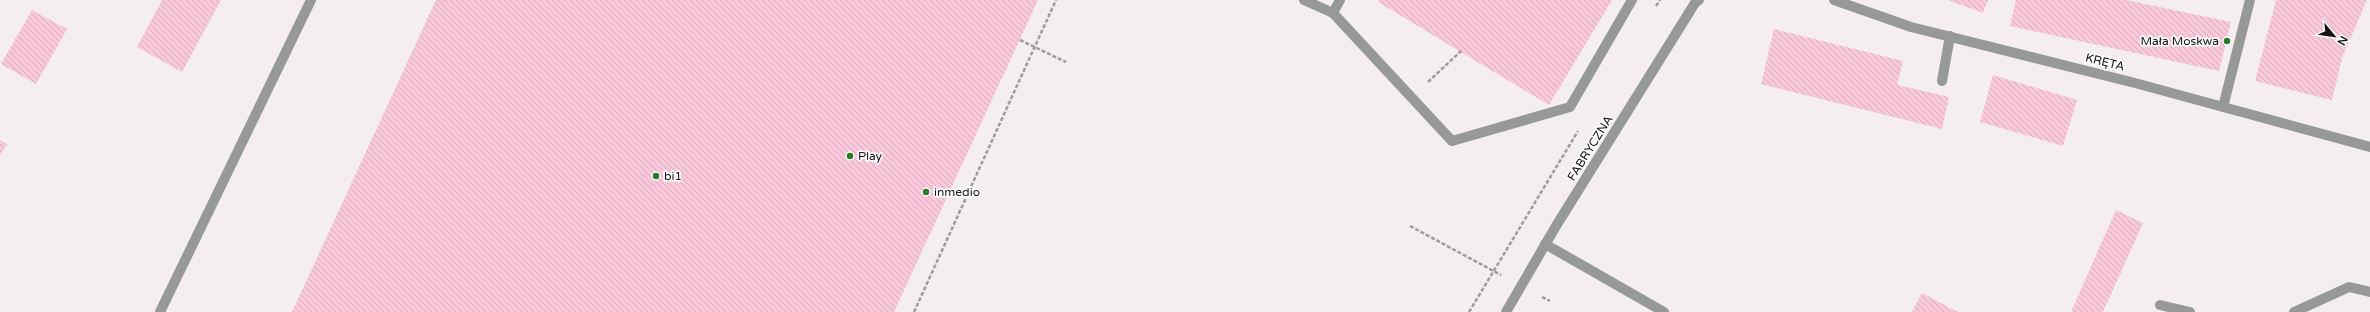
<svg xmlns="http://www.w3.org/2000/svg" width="2370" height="312" viewBox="0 0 2370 312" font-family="'Varela Round',sans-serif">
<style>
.building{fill:url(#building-back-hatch)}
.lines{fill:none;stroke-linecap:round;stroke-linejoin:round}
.path{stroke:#a19c9d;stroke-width:2.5;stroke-dasharray:4 2;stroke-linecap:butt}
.lane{stroke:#979997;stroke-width:10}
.street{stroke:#979997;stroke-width:10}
.poi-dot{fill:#2a7a24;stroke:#fefdfd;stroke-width:1.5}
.labels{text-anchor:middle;stroke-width:3.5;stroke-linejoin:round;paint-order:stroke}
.poi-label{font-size:12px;fill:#161415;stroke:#fefdfd;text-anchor:start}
.street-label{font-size:12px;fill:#161415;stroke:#fefdfd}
</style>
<defs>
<pattern id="building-back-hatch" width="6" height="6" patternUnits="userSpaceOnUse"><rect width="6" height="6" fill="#fac8db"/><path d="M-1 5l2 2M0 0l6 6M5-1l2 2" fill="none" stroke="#d6abbb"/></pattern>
</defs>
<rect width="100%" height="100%" fill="#f5eef0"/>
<!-- building -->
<g class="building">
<polygon points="162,0 221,0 182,72 137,47"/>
<polygon points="436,0 1038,0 894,312 292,312"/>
<polygon points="1379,0 1612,0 1549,105 1378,2"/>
<polygon points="1948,0 1988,0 1983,13"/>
<polygon points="2016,0 2126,0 2231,22 2219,71 2010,26"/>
<polygon points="2276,0 2367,0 2342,58 2332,100 2255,81"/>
<polygon points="32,10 67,29 36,84 1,64"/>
<polygon points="1774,29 1903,61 1897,85 1949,97 1942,129 1761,84"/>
<polygon points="1993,75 2077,100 2063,146 1980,122"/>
<polygon points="0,140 7,144 0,156"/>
<polygon points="2116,210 2143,223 2103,312 2071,312"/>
<polygon points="1922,293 1958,312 1912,312"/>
</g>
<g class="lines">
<!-- path -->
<g class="path">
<polyline points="1656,6 1660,0"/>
<polyline points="1020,40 1066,62"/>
<polyline points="1428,82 1461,51"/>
<polyline points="1410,226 1501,275"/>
<polyline points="1542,297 1550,301"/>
<polyline points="914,312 1056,0"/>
<polyline points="1469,312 1578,131"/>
</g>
<!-- lane -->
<g class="lane">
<polyline points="1304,0 1333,13 1452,141 1570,107 1632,0"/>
<polyline points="1333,13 1340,0"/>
<polyline points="1942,81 1950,36"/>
<polyline points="2223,107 2250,0"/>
<polyline points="1545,244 1664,312"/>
<polyline points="2160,305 2190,312"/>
<polyline points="160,312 311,0"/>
<polyline points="2294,312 2349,287 2370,292"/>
</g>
<!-- street -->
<g class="street">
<polyline points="1834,0 1911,27 2135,83 2370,147"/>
<polyline points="1506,312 1556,226 1695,3 1699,0"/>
</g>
</g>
<!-- markers -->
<g class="poi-dot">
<circle cx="2227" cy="41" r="4"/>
<circle cx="850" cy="156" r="4"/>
<circle cx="656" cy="176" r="4"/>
<circle cx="926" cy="192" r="4"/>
</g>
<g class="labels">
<!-- poi labels -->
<g class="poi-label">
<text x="2219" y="45" text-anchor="end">Mała Moskwa</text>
<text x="858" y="160">Play</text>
<text x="664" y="180">bi1</text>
<text x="934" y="196">inmedio</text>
</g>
<!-- street labels -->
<g class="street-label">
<text transform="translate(2105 62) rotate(14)" y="4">KRĘTA</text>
<text transform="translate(1590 148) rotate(-58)" y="4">FABRYCZNA</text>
</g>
</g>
<!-- north arrow -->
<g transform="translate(2334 36) rotate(119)" stroke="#fefdfd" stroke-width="3" paint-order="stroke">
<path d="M0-3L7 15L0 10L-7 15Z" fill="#161415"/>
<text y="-6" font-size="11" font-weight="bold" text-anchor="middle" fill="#161415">N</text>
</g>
</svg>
